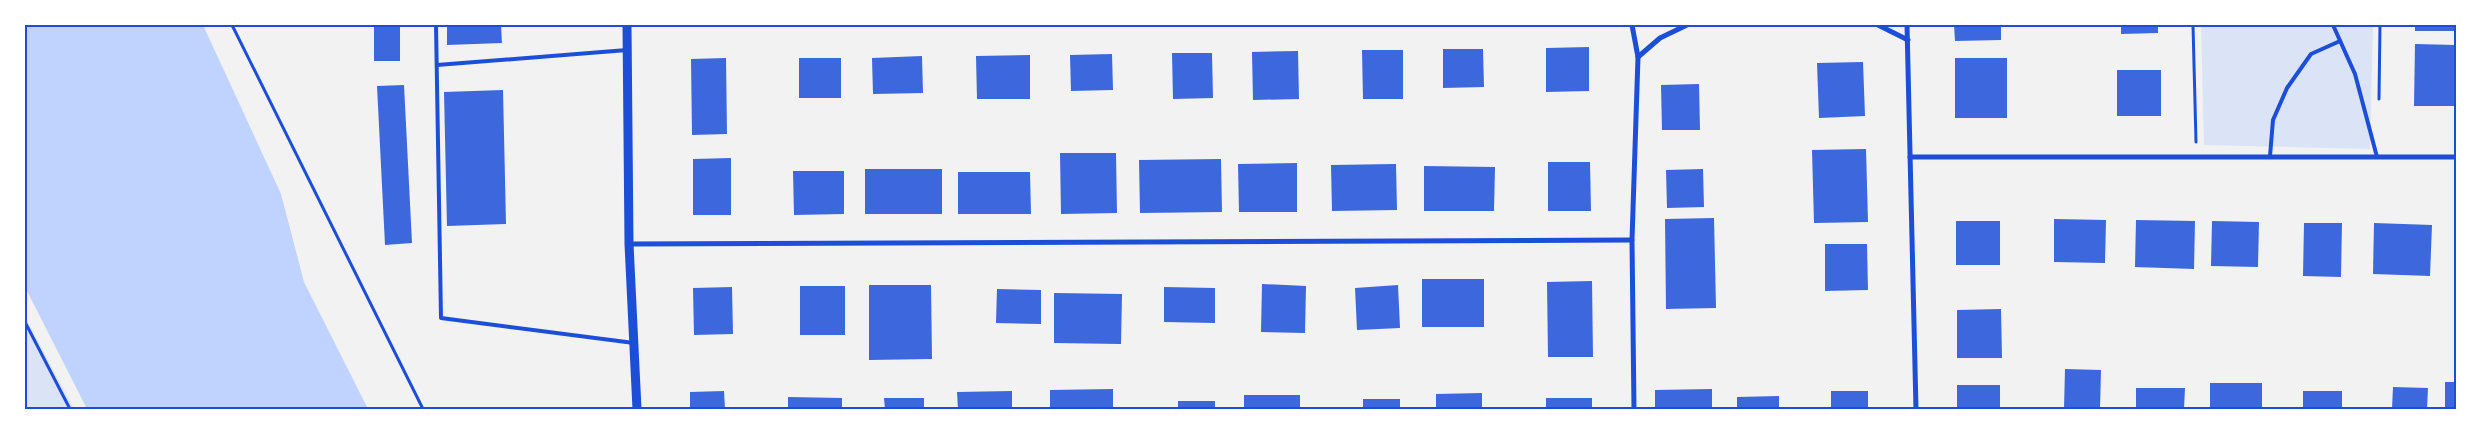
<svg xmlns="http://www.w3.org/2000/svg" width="2481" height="434" viewBox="0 0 2481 434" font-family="'Source Serif 4',serif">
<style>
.green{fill:#dbe4f7}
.water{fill:#bfd3fe}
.building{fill:#3d67dc}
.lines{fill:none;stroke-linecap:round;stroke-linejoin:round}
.path{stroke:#1d4ed8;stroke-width:3}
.service{stroke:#1d4ed8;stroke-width:4}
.minor{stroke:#1d4ed8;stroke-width:5}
.tertiary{stroke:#1d4ed8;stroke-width:9}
.neatline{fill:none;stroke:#1d4ed8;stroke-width:2}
</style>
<rect width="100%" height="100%" fill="#f2f2f2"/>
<!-- green -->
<g class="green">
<polygon points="2201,25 2373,25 2370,149 2204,145"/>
<polygon points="25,317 74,409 25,409"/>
</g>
<!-- water -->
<polygon class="water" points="25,25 203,25 281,194 304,282 368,409 87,409 25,287"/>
<!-- building -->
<g class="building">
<rect x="374" y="25" width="26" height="36"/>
<polygon points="447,25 501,25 502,43 447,45"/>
<polygon points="1954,25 2001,25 2001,40 1955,41"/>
<polygon points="2121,25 2158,25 2158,33 2121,34"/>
<rect x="2415" y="25" width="41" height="6"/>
<polygon points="2415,44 2456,45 2456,106 2414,106"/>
<polygon points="1589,47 1589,91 1546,92 1546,48"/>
<polygon points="1443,49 1483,49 1484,87 1443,88"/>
<polygon points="1362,50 1403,50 1403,99 1363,99"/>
<polygon points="1298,51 1299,99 1253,100 1252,52"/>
<polygon points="1172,53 1212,53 1213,98 1173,99"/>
<polygon points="1112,54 1113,90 1071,91 1070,55"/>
<polygon points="1030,55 1030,99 977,99 976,56"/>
<polygon points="922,56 923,93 873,94 872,58"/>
<polygon points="726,58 727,134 692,135 691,59"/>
<rect x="799" y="58" width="42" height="40"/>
<rect x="1955" y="58" width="52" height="60"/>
<polygon points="1863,62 1865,116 1819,118 1817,63"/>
<rect x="2117" y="70" width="44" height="46"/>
<polygon points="1699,84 1700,130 1662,130 1661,85"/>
<polygon points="404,85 412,243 385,245 377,86"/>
<polygon points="503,90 506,224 447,226 444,92"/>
<polygon points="1866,149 1868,222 1814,223 1812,150"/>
<polygon points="1060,153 1116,153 1117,213 1061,214"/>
<polygon points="731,158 731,215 693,215 693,159"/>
<polygon points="1221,159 1222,212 1140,213 1139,160"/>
<polygon points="1548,162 1590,162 1591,211 1548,211"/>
<polygon points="1297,163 1297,212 1239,212 1238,164"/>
<polygon points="1396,164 1397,210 1332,211 1331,165"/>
<polygon points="1424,166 1495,167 1494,211 1424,211"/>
<rect x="865" y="169" width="77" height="45"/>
<polygon points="1703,169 1704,207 1667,208 1666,170"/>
<polygon points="793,171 844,171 844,214 794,215"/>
<polygon points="958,172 1030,172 1031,214 958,214"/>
<polygon points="1714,218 1716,308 1666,309 1665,219"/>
<polygon points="2054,219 2106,220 2105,263 2054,262"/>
<polygon points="2136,220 2195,221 2194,269 2135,267"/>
<rect x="1956" y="221" width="44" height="44"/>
<polygon points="2212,221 2259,222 2258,267 2211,266"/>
<polygon points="2304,223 2342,223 2341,277 2303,276"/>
<polygon points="2374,223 2432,225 2430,276 2373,274"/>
<polygon points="1825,244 1867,244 1868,290 1825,291"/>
<rect x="1422" y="279" width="62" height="48"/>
<polygon points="1592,281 1593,357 1548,357 1547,282"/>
<polygon points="1262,284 1306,286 1305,333 1261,332"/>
<polygon points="869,285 931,285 932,359 869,360"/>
<polygon points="1398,285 1400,328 1357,330 1355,288"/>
<rect x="800" y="286" width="45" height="49"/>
<polygon points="732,287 733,334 694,335 693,288"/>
<polygon points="1164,287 1215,288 1215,323 1164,322"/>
<polygon points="997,289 1041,290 1041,324 996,323"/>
<polygon points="1054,293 1122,294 1121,344 1054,343"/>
<polygon points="2001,309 2002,358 1957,358 1957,310"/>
<polygon points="2065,369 2101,370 2100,409 2064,409"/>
<rect x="2445" y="382" width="11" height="27"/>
<rect x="2210" y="383" width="52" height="26"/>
<rect x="1957" y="385" width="43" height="24"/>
<polygon points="2393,387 2428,388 2427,409 2392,409"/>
<polygon points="2136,388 2185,388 2184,409 2136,409"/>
<polygon points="1113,389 1113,409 1050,409 1050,390"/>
<polygon points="1712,389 1712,409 1655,409 1655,390"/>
<polygon points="724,391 725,409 690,409 690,392"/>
<polygon points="1012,391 1012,409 958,409 957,392"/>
<rect x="1831" y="391" width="37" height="18"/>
<rect x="2303" y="391" width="39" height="18"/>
<polygon points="1482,393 1482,409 1436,409 1436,394"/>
<rect x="1244" y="395" width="56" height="14"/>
<polygon points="1779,396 1779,409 1737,409 1737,397"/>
<polygon points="788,397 842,398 842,409 788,409"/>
<polygon points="884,398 924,398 924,409 885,409"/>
<rect x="1546" y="398" width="46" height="11"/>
<rect x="1363" y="399" width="37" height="10"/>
<rect x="1178" y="401" width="37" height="8"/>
</g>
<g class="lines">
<!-- path -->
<g class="path">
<polyline points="232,25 423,409"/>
<polyline points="2193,25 2196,142"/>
<polyline points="2379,99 2380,25"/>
<polyline points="25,322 70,409"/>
</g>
<!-- service -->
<g class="service">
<polyline points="436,25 441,318 634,343"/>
<polyline points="2333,25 2355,74 2377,157"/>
<polyline points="437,65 627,50"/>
<polyline points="2270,156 2273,120 2287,88 2311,54 2340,41"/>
</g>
<!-- minor -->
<g class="minor">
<polyline points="1632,25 1638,57 1632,240 1634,409"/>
<polyline points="1878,25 1908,40"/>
<polyline points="1907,25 1916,409"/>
<polyline points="1638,57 1660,38 1687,25"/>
<polyline points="1910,157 2456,157"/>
<polyline points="629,244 1632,240"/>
</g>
<!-- tertiary -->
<polyline class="tertiary" points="627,25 629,244 637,409"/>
</g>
<!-- border -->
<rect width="2481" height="434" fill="none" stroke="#ffffff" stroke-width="52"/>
<rect x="26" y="26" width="2429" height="382" class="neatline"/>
</svg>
